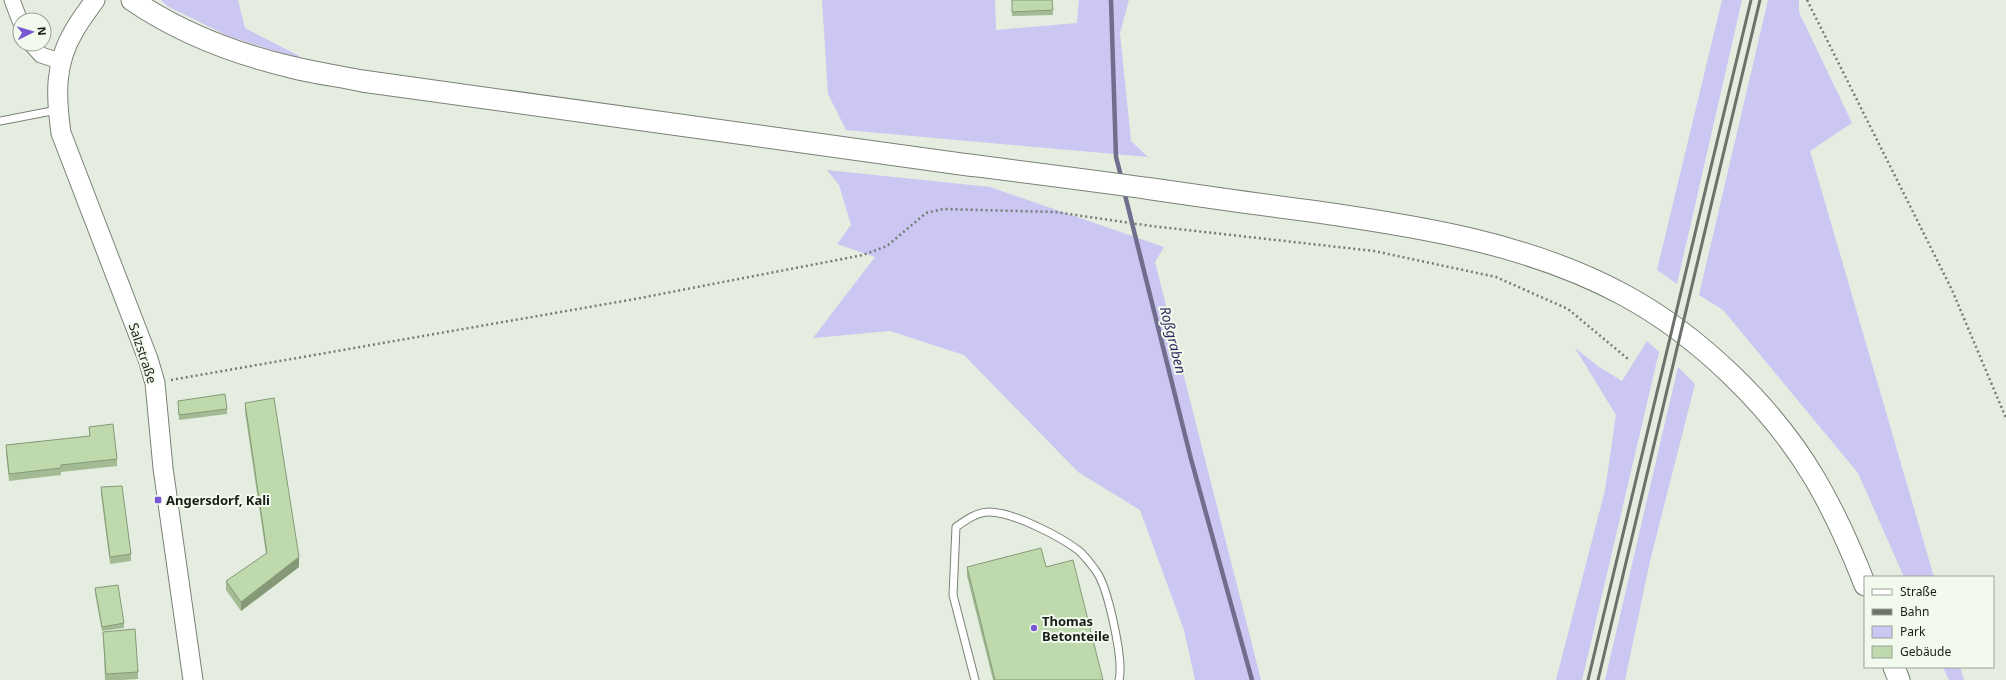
<svg xmlns="http://www.w3.org/2000/svg" width="2006" height="680" viewBox="0 0 2006 680" font-family="'Noto Sans',sans-serif">
<style>
.green{fill:#ccc6f3}
.lines{fill:none;stroke-linecap:round;stroke-linejoin:round}
.stream{stroke:#716d8d;stroke-width:4.5}
.service-casing{stroke:#7a8176;stroke-width:9}
.minor-casing{stroke:#7a8176;stroke-width:17}
.tertiary-casing{stroke:#7a8176;stroke-width:21}
.secondary-casing{stroke:#7a8176;stroke-width:23}
.path{stroke:#767b74;stroke-width:2.5;stroke-dasharray:2 3;stroke-linecap:butt}
.service{stroke:#fff;stroke-width:7}
.minor{stroke:#fff;stroke-width:15}
.tertiary{stroke:#fff;stroke-width:19}
.secondary{stroke:#fff;stroke-width:21}
.rail{stroke:#6c716a;stroke-width:3}
.wall{fill:#a3bb94}
.shaded-wall{fill:#859978}
.building{fill:#bedaac;stroke:#859978}
.poi-dot{fill:#7758d2;stroke:#f2faee;stroke-width:1.5}
.labels{text-anchor:middle;stroke-width:4;stroke-linejoin:round;paint-order:stroke}
.street-label{font-size:13px;fill:#191c18;stroke:#f2faee}
.poi-label{font-size:13px;font-weight:bold;fill:#191c18;stroke:#f2faee;text-anchor:start}
.water-label{font-size:14px;font-style:italic;fill:#362862;stroke:#f2faee}
</style>
<rect width="100%" height="100%" fill="#e5ede1"/>
<!-- green -->
<g class="green">
<polygon points="161,0 238,0 245,28 299,56 301,59 228,36 167,6"/>
<polygon points="822,0 995,0 996,30 1077,23 1079,0 1129,0 1120,33 1131,141 1148,157 846,130 828,94"/>
<polygon points="1722,0 1742,0 1677,284 1657,270"/>
<polygon points="1768,0 1799,0 1799,12 1852,123 1810,151 1934,577 1904,577 1858,473 1723,310 1699,295"/>
<polygon points="827,170 990,187 1164,247 1155,262 1261,680 1195,680 1184,630 1140,510 1078,472 964,355 890,331 813,338 875,257 837,244 851,225 839,185"/>
<polygon points="1647,341 1659,352 1582,680 1556,680 1605,490 1616,415 1575,348 1599,367 1622,381"/>
<polygon points="1678,367 1695,384 1650,561 1625,680 1605,680"/>
<polygon points="1943,667 1960,667 1964,680 1949,680"/>
</g>
<g class="lines">
<!-- stream -->
<g class="stream">
<polyline points="1111,0 1116,157 1122,180"/>
<polyline points="1124,191 1191,459 1252,680"/>
</g>
<defs>
<g id="service">
<polyline points="0,121 57,110"/>
<path d="M975 680 953 595 956 527C966 520 977 512 989 512 1013 512 1059 536 1078 550 1084 555 1091 564 1096 571 1108 587 1124 661 1119 680"/>
</g>
<g id="minor">
<polyline points="12,0 20,21"/>
<polyline points="31,44 41,55 60,61"/>
</g>
<path id="tertiary" d="M95 0C88 10 80 20 74 31 54 64 56 97 61 133L148 359 155 383 163 468 193 680"/>
<g id="secondary">
<path d="M132 0C179 32 236 54 291 67 314 73 339 76 362 81 562 108 761 137 961 164 1024 172 1088 180 1152 189 1207 197 1263 205 1318 212 1422 227 1530 244 1624 295 1698 335 1772 406 1815 479 1835 513 1851 549 1865 585"/>
<polyline points="1894,667 1899,680"/>
</g>
</defs>
<!-- service casing -->
<use href="#service" class="service-casing"/>
<!-- minor casing -->
<use href="#minor" class="minor-casing"/>
<!-- tertiary casing -->
<use href="#tertiary" class="tertiary-casing"/>
<!-- secondary casing -->
<use href="#secondary" class="secondary-casing"/>
<!-- path -->
<g class="path">
<polyline points="1807,0 1952,290 2006,418"/>
<polyline points="171,380 635,299 863,255 887,246 926,213 943,209 1055,212 1151,226 1374,251 1496,277 1568,309 1628,359"/>
</g>
<!-- service -->
<use href="#service" class="service"/>
<!-- minor -->
<use href="#minor" class="minor"/>
<!-- tertiary -->
<use href="#tertiary" class="tertiary"/>
<!-- secondary -->
<use href="#secondary" class="secondary"/>
<!-- rail -->
<g class="rail">
<polyline points="1588,680 1751,0"/>
<polyline points="1598,680 1760,0"/>
</g>
</g>
<!-- wall -->
<g class="wall">
<polygon points="1012,0 1052,0 1053,15 1012,16"/>
<polygon points="178,401 227,409 227,414 179,420"/>
<polygon points="245,403 299,567 241,611 226,590 226,581 266,554 245,412"/>
<polygon points="89,427 117,459 117,466 61,472 61,475 9,481 6,453 6,445 89,436"/>
<polygon points="101,487 131,554 131,561 110,564 101,494"/>
<polygon points="967,567 1103,680 993,680 967,576"/>
<polygon points="95,588 124,623 124,628 102,631 95,593"/>
<polygon points="103,632 138,672 138,679 122,680 105,680"/>
</g>
<!-- shaded-wall -->
<polygon class="shaded-wall" points="299,557 299,567 241,611 241,602"/>
<!-- building -->
<g class="building">
<polygon points="1012,0 1052,0 1053,10 1012,12"/>
<polygon points="225,394 227,409 179,415 178,401"/>
<polygon points="274,398 299,557 241,602 226,581 267,553 245,403"/>
<polygon points="113,424 117,459 61,465 61,468 9,474 6,445 90,436 89,427"/>
<polygon points="122,486 131,554 110,557 101,487"/>
<polygon points="1041,548 1046,567 1073,560 1103,680 995,680 967,567"/>
<polygon points="118,585 124,623 102,627 95,588"/>
<polygon points="135,629 138,672 106,674 103,632"/>
</g>
<!-- markers -->
<g class="poi-dot">
<rect x="154" y="496" width="8" height="8" rx="2"/>
<circle cx="1034" cy="628" r="4"/>
</g>
<g class="labels">
<!-- street labels -->
<g class="street-label">
<text transform="translate(143 353) rotate(72)" y="5">Salzstraße</text>
</g>
<!-- poi labels -->
<g class="poi-label">
<text x="166" y="505">Angersdorf, Kali</text>
<text x="1042" y="626">Thomas<tspan x="1042" dy="15">Betonteile</tspan></text>
</g>
<!-- water labels -->
<g class="water-label">
<text transform="translate(1173 340) rotate(76)" y="5">Roßgraben</text>
</g>
</g>
<!-- legend -->
<rect x="1864" y="576" width="130" height="92" fill="#f2faee" stroke="#9ba198"/>
<rect x="1872" y="589" width="20" height="6" fill="#ffffff" stroke="#9ba198"/>
<text x="1900" y="596" font-size="12" fill="#191c18">Straße</text>
<rect x="1872" y="609" width="20" height="6" fill="#6c716a" stroke="#9ba198"/>
<text x="1900" y="616" font-size="12" fill="#191c18">Bahn</text>
<rect x="1872" y="626" width="20" height="12" fill="#ccc6f3" stroke="#9ba198"/>
<text x="1900" y="636" font-size="12" fill="#191c18">Park</text>
<rect x="1872" y="646" width="20" height="12" fill="#bedaac" stroke="#9ba198"/>
<text x="1900" y="656" font-size="12" fill="#191c18">Gebäude</text>
<!-- north arrow -->
<g transform="translate(32 32) rotate(85)"><circle r="19" fill="#f2faee" stroke="#9ba198"/>
<path d="M0-3L7 15L0 10L-7 15Z" fill="#7758d2"/>
<text y="-6" font-size="11" font-weight="bold" text-anchor="middle" fill="#191c18">N</text>
</g>
</svg>
